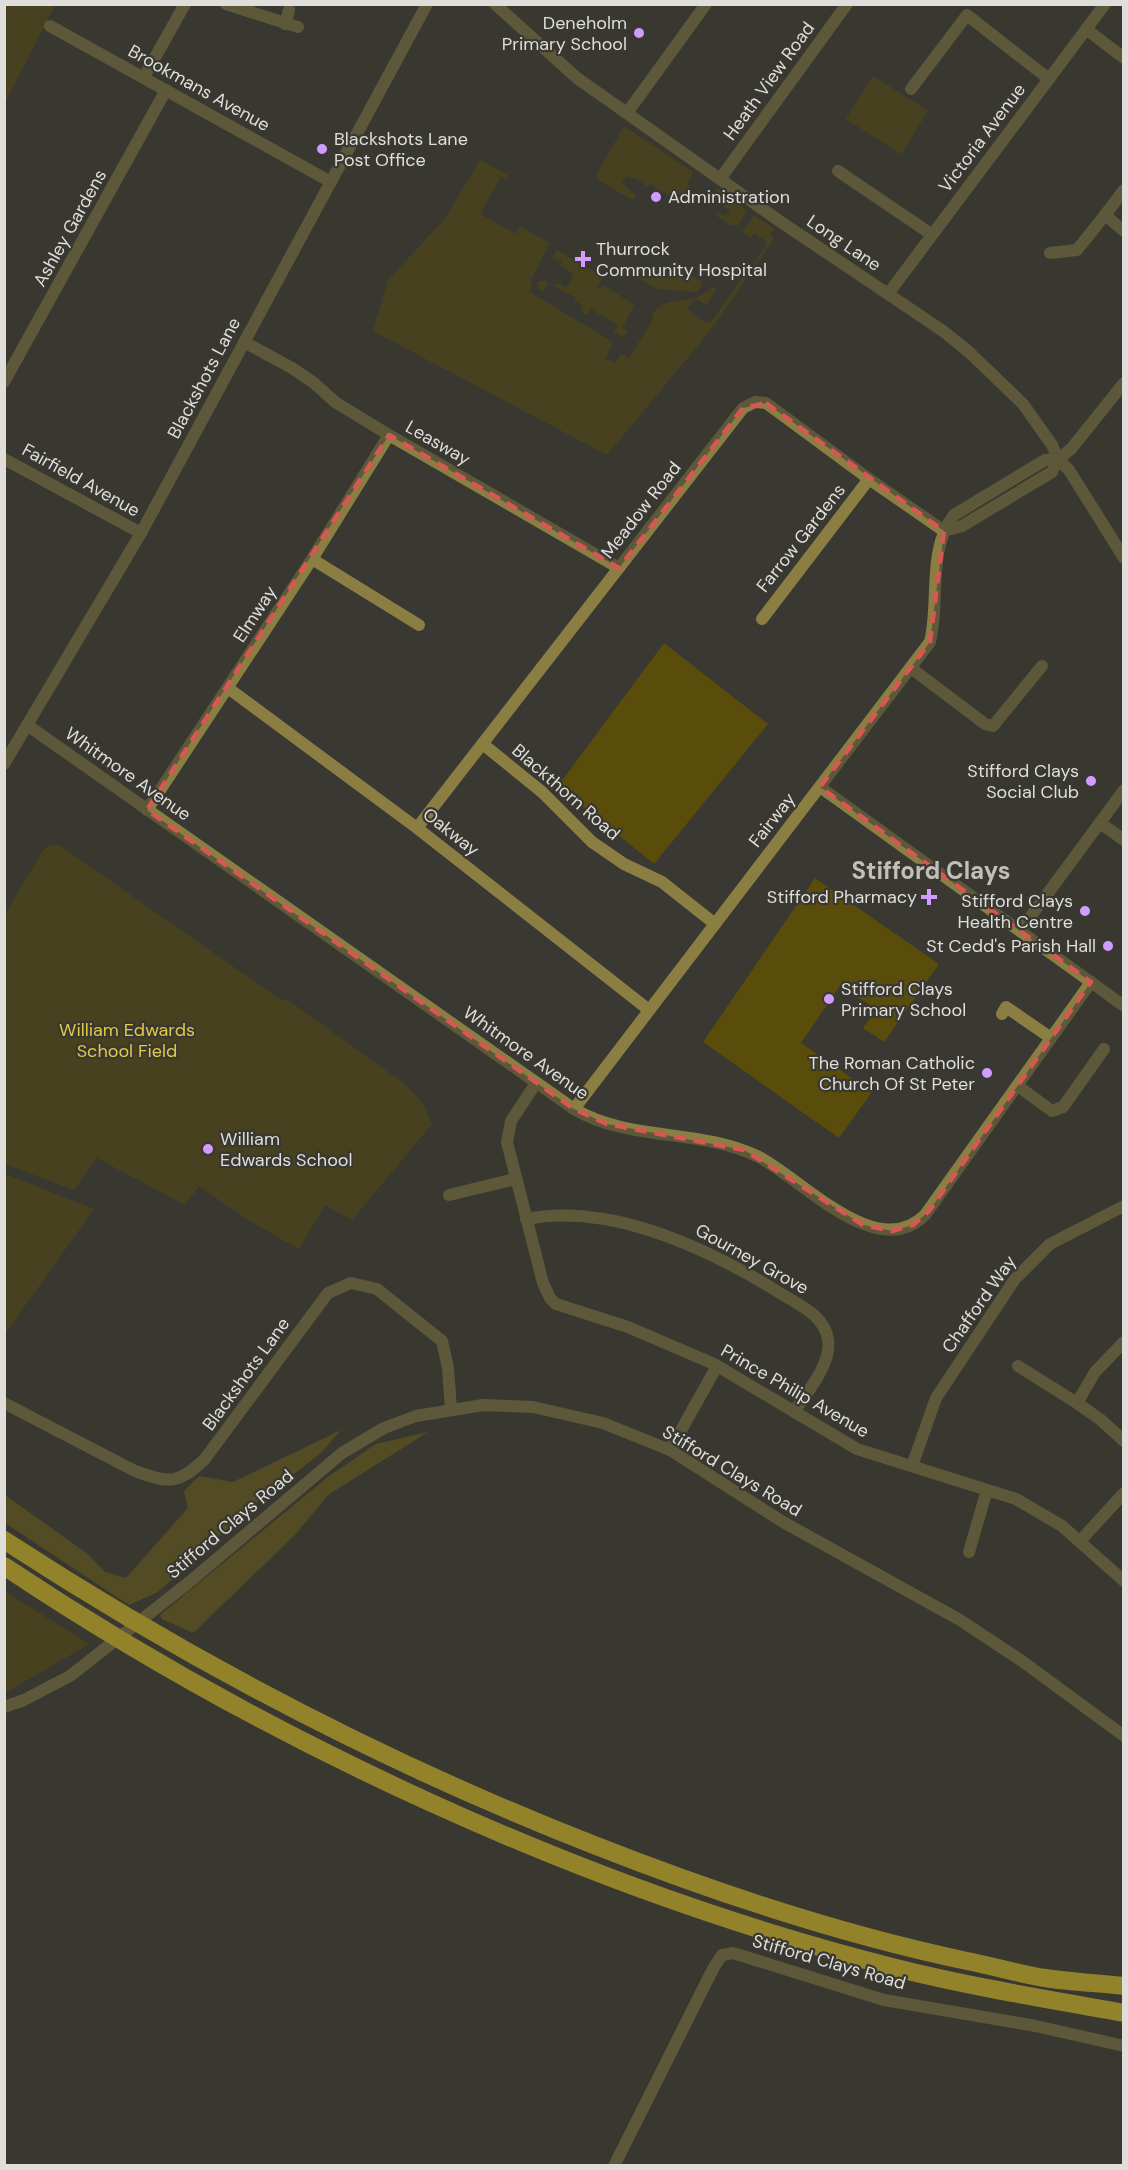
<svg xmlns="http://www.w3.org/2000/svg" width="1128" height="2170" viewBox="0 0 1128 2170" font-family="'DM Sans',sans-serif">
	<style>
		.green { fill: #5a4d0b }
		.forest { fill: #716212 }
		.lines { fill: none; stroke-linecap: round; stroke-linejoin: round }
		.minor { stroke: #8b7e43; stroke-width: 12 }
		.highway { stroke: #ffdd24; stroke-width: 18 }
		.marked { fill: none; stroke: #d85654; stroke-width: 4.5; stroke-dasharray: 12 8; stroke-linejoin: round }
		.poi-dot { fill: #d09dff; stroke: #393832; stroke-width: 2 }
		.labels { text-anchor: middle; dominant-baseline: central; stroke-width: 4.5; stroke-linejoin: round; paint-order: stroke }
		.poi-label { font-size: 18px; fill: #dfdeda; stroke: #393832; text-anchor: end }
		.street-label { font-size: 18px; fill: #dfdeda; stroke: #393832 }
		.park-label { font-size: 18px; fill: #e4c944; stroke: #393832 }
		.district-label { font-size: 24px; font-weight: bold; fill: #c1bfb8; stroke: #393832 }
	</style>
	<rect width="100%" height="100%" fill="#393832"/>
	<!-- green -->
	<g class="green">
		<polygon points="5,5 55,5 5,103"/>
		<polygon points="873,76 928,111 901,154 846,119"/>
		<polygon points="624,126 693,172 687,184 690,187 679,202 650,184 648,187 634,177 632,179 626,176 622,183 636,195 633,200 598,180 596,176"/>
		<path d="M480 160 508 175 506 179 501 177 480 214 516 234 520 226 549 243 531 280V293L613 342 605 360 608 362 610 360 616 363 621 354 629 358 654 318 651 316C663 296 682 304 700 296 704 294 709 290 712 287L717 289 706 305 696 298 687 309 705 323 712 321 742 278 731 269 736 264 744 269 748 263 753 266 767 242 754 233 751 237 742 233 754 215 775 229 770 235 774 239 709 332 607 455 373 331 388 280 444 220Z"/>
		<polygon points="717,188 747,211 738,225 732,226 718,217 717,212 726,217 730,210 711,199"/>
		<polygon points="557,250 603,277 595,290 605,286 634,305 622,328 629,332 622,337 614,332 618,325 591,309 587,315 581,312 584,306 575,301 576,298 548,283 542,291 538,288 538,281 545,281 556,286 558,283 566,288 574,274 560,265 562,261 552,258"/>
		<polygon points="675,266 703,282 697,292 657,289 636,276 641,268 665,278"/>
		<polygon points="664,643 768,724 654,864 558,786"/>
		<polygon points="51,844 59,845 281,1000 288,1000 405,1084 422,1102 432,1124 352,1220 325,1205 299,1249 248,1220 199,1186 185,1205 97,1158 74,1190 5,1164 5,914 42,852"/>
		<polygon points="815,878 939,964 884,1042 863,1028 876,1009 840,986 801,1043 872,1092 839,1138 703,1042"/>
		<polygon points="5,1174 94,1209 5,1334"/>
		<polygon points="4,1591 89,1644 5,1693 4,1693"/>
	</g>
	<!-- forest -->
	<g class="forest">
		<polygon points="341,1430 321,1453 255,1504 158,1592 129,1605 5,1523 5,1495 88,1554 105,1572 126,1578 188,1508 184,1491 199,1476 233,1482"/>
		<polygon points="428,1432 328,1495 295,1535 193,1633 162,1619 160,1615 171,1606 329,1476 376,1444"/>
	</g>
	<g class="lines">
		<!-- minor -->
		<g class="minor">
			<polyline points="226,4 298,27"/>
			<polyline points="495,4 577,78 778,220 943,331 969,352 1023,404 1052,445 1058,459 1069,470 1124,558"/>
			<polyline points="285,24 289,10"/>
			<polyline points="50,26 331,182"/>
			<polyline points="1086,29 1124,58"/>
			<polyline points="144,77 185,4"/>
			<polyline points="911,89 967,15 1049,79"/>
			<polyline points="627,113 706,4"/>
			<polyline points="838,171 931,234"/>
			<polyline points="720,179 847,4"/>
			<polyline points="1105,215 1124,190"/>
			<polyline points="1050,253 1077,250 1105,215 1124,231"/>
			<polyline points="888,294 1105,4"/>
			<polyline points="244,342 292,368 314,383 335,402 389,435 619,568"/>
			<polyline points="4,382 166,90"/>
			<polyline points="4,459 141,533"/>
			<polyline points="944,531 962,526 1052,472 1058,459 1071,449 1124,383"/>
			<polyline points="312,559 419,625"/>
			<polyline points="762,619 869,479"/>
			<polyline points="911,668 985,724 993,726 1042,666"/>
			<polyline points="228,688 417,828 649,1010"/>
			<path d="M27 725 574 1109C630 1142 700 1128 759 1157 803 1180 877 1263 925 1215L1091 982"/>
			<polyline points="484,745 542,792 592,842 624,864 662,882 715,924"/>
			<polyline points="4,764 141,533 427,4"/>
			<polyline points="820,787 1124,1006"/>
			<polyline points="147,810 312,559 389,435"/>
			<polyline points="1100,823 1124,840"/>
			<polyline points="417,828 743,408 755,402 766,403 869,479 944,531"/>
			<polyline points="1020,931 1124,790"/>
			<polyline points="1002,1014 1006,1007 1051,1038"/>
			<polyline points="536,1083 511,1121 507,1142 543,1283 550,1298 556,1304 628,1327 714,1364 857,1449 1016,1499 1062,1526 1124,1581"/>
			<polyline points="1018,1086 1052,1111 1063,1107 1104,1049"/>
			<path d="M574 1109 930 642C940 602 927 549 954 515L1045 460 1058 459"/>
			<polyline points="449,1195 515,1179"/>
			<path d="M526 1219C612 1202 709 1249 780 1293 799 1305 824 1315 828 1339 832 1364 807 1392 794 1412"/>
			<polyline points="1124,1342 1095,1372 1077,1403 1101,1420 1124,1441"/>
			<polyline points="1018,1366 1077,1403"/>
			<path d="M4 1403 135 1471C169 1483 177 1485 204 1460L328 1293 351 1283 377 1289 442 1341 448 1368 451 1409"/>
			<polyline points="670,1450 717,1366"/>
			<polyline points="912,1466 936,1398 1015,1279 1050,1244 1124,1206"/>
			<polyline points="1080,1541 1124,1493"/>
			<polyline points="969,1552 987,1490"/>
			<polyline points="4,1707 24,1700 70,1676 187,1584 342,1453 384,1428 416,1416 483,1405 533,1407 603,1423 670,1450 783,1522 960,1620 1022,1661 1124,1736"/>
			<polyline points="614,2166 714,1967 722,1955 733,1953 884,2000 1036,2026 1124,2046"/>
		</g>
		<!-- highway -->
		<g class="highway">
			<path d="M4 1540C191 1662 387 1764 594 1845 716 1893 839 1934 967 1961 993 1966 1019 1974 1045 1978 1071 1982 1097 1983 1124 1986"/>
			<path d="M4 1566C267 1742 590 1891 896 1968 971 1987 1048 1999 1124 2013"/>
		</g>
	</g>
	<!-- marked area -->
	<path d="M0 0H1128V2170H0ZM766 403 944 531 930 642 820 787 1091 982 929 1211 913 1225 892 1231 863 1225 744 1150 607 1124 574 1109 147 810 389 435 619 568 743 408Z" fill="#393832" fill-opacity=".55" fill-rule="evenodd"/>
	<path class="marked" d="M766 403 944 531 930 642 820 787 1091 982 929 1211 913 1225 892 1231 863 1225 744 1150 607 1124 574 1109 147 810 389 435 619 568 743 408Z"/>
	<!-- markers -->
	<g class="poi-dot">
		<circle cx="639" cy="33" r="6"/>
		<circle cx="322" cy="149" r="6"/>
		<circle cx="656" cy="197" r="6"/>
		<path d="M580 250h6v6h6v6h-6v6h-6v-6h-6v-6h6z"/>
		<circle cx="1091" cy="781" r="6"/>
		<path d="M926 888h6v6h6v6h-6v6h-6v-6h-6v-6h6z"/>
		<circle cx="1085" cy="911" r="6"/>
		<circle cx="1108" cy="946" r="6"/>
		<circle cx="829" cy="999" r="6"/>
		<circle cx="987" cy="1073" r="6"/>
		<circle cx="208" cy="1149" r="6"/>
	</g>
	<g class="labels">
		<!-- poi labels -->
		<g class="poi-label">
			<text x="627" y="23">Deneholm<tspan x="627" dy="21">Primary School</tspan></text>
			<text x="334" y="139" text-anchor="start">Blackshots Lane<tspan x="334" dy="21">Post Office</tspan></text>
			<text x="668" y="197" text-anchor="start">Administration</text>
			<text x="596" y="249" text-anchor="start">Thurrock<tspan x="596" dy="21">Community Hospital</tspan></text>
			<text x="1079" y="771">Stifford Clays<tspan x="1079" dy="21">Social Club</tspan></text>
			<text x="917" y="897">Stifford Pharmacy</text>
			<text x="1073" y="901">Stifford Clays<tspan x="1073" dy="21">Health Centre</tspan></text>
			<text x="1096" y="946">St Cedd's Parish Hall</text>
			<text x="841" y="989" text-anchor="start">Stifford Clays<tspan x="841" dy="21">Primary School</tspan></text>
			<text x="975" y="1063">The Roman Catholic<tspan x="975" dy="21">Church Of St Peter</tspan></text>
			<text x="220" y="1139" text-anchor="start">William<tspan x="220" dy="21">Edwards School</tspan></text>
		</g>
		<!-- street labels -->
		<g class="street-label">
			<text transform="translate(769 81) rotate(-54)">Heath View Road</text>
			<text transform="translate(199 88) rotate(29)">Brookmans Avenue</text>
			<text transform="translate(982 138) rotate(-53)">Victoria Avenue</text>
			<text transform="translate(70 228) rotate(-61)">Ashley Gardens</text>
			<text transform="translate(844 243) rotate(34)">Long Lane</text>
			<text transform="translate(204 378) rotate(-62)">Blackshots Lane</text>
			<text transform="translate(438 443) rotate(30)">Leasway</text>
			<text transform="translate(81 480) rotate(29)">Fairfield Avenue</text>
			<text transform="translate(641 510) rotate(-52)">Meadow Road</text>
			<text transform="translate(801 538) rotate(-52)">Farrow Gardens</text>
			<text transform="translate(255 614) rotate(-57)">Elmway</text>
			<text transform="translate(128 774) rotate(35)">Whitmore Avenue</text>
			<text transform="translate(566 792) rotate(41)">Blackthorn Road</text>
			<text transform="translate(772 820) rotate(-52)">Fairway</text>
			<text transform="translate(451 832) rotate(38)">Oakway</text>
			<text transform="translate(526 1053) rotate(35)">Whitmore Avenue</text>
			<text transform="translate(752 1259) rotate(29)">Gourney Grove</text>
			<text transform="translate(979 1304) rotate(-55)">Chafford Way</text>
			<text transform="translate(246 1374) rotate(-54)">Blackshots Lane</text>
			<text transform="translate(795 1391) rotate(30)">Prince Philip Avenue</text>
			<text transform="translate(732 1471) rotate(31)">Stifford Clays Road</text>
			<text transform="translate(230 1524) rotate(-40)">Stifford Clays Road</text>
			<text transform="translate(829 1962) rotate(16)">Stifford Clays Road</text>
		</g>
		<!-- park labels -->
		<g class="park-label">
			<text x="127" y="1030">William Edwards<tspan x="127" dy="21">School Field</tspan></text>
		</g>
		<!-- district labels -->
		<g class="district-label">
			<text x="931" y="870">Stifford Clays</text>
		</g>
	</g>
	<!-- border -->
	<rect width="1128" height="2170" fill="none" stroke="#dfdeda" stroke-width="12"/>
</svg>
